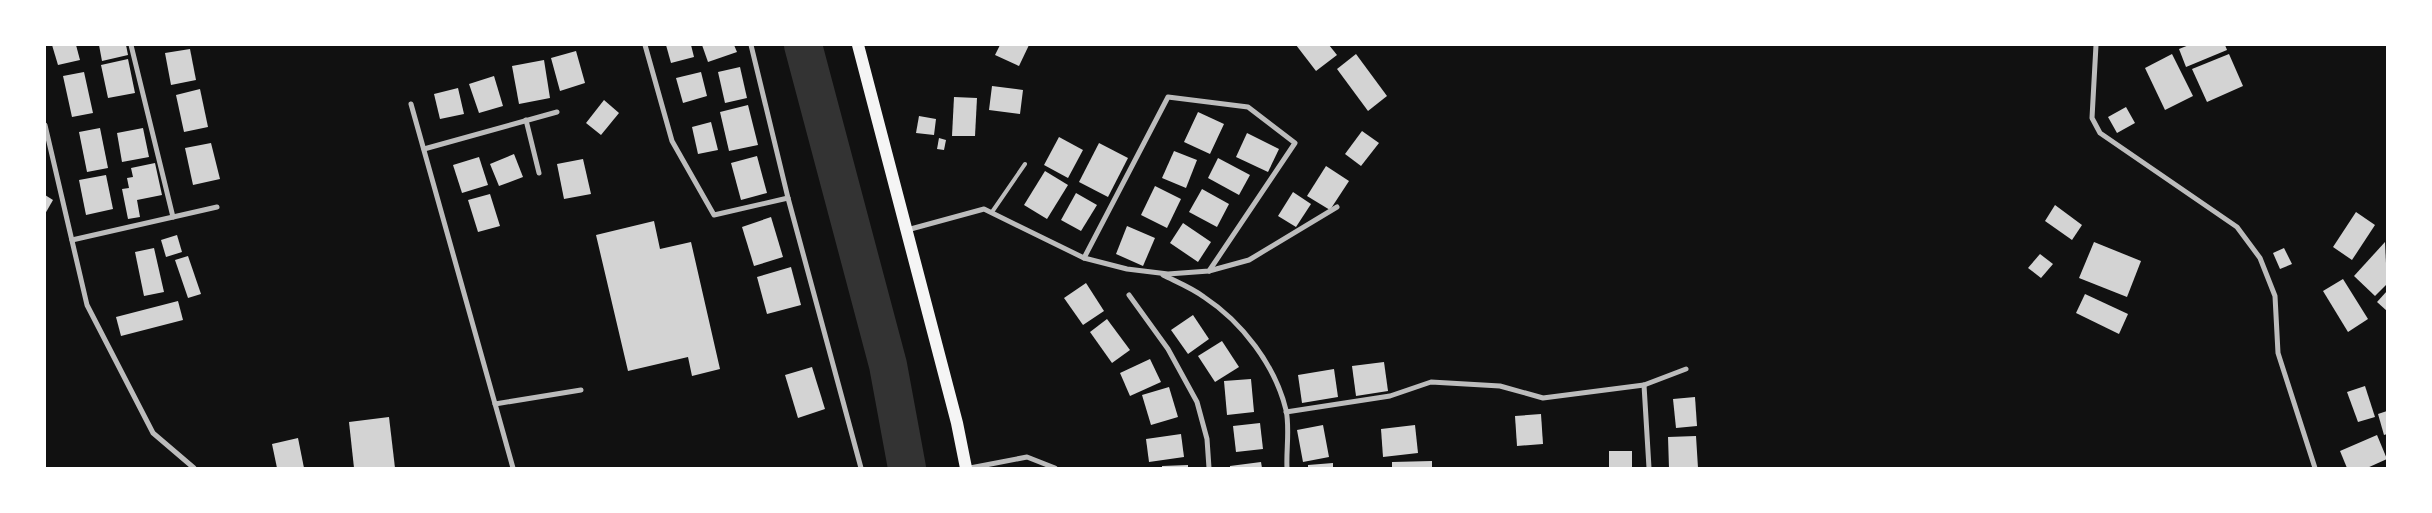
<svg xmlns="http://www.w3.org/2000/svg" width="2432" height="513" viewBox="0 0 2432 513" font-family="'Roboto Serif',serif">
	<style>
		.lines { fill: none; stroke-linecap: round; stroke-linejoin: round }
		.river { stroke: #333; stroke-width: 38 }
		.building { fill: #d3d3d3 }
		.service { stroke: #bcbcbc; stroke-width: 4 }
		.minor { stroke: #bcbcbc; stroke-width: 5 }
		.primary { stroke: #f5f5f5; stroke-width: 12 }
	</style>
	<rect width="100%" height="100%" fill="#111"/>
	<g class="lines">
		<!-- river -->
		<polyline class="river" points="803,45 888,365 907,468"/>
	</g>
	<!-- building -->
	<g class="building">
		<polygon points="52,45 76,45 80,60 58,65"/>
		<polygon points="99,45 126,45 128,55 102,61"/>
		<polygon points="666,45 691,45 694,57 671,63"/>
		<polygon points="702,45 734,45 737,52 708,62"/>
		<polygon points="1000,45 1029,45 1019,66 995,55"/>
		<polygon points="1296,45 1329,45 1337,55 1316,71"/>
		<polygon points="2189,45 2225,45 2227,50 2186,67 2179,49"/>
		<polygon points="190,49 196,80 171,85 165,53"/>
		<polygon points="576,51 585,83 560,91 551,58"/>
		<polygon points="1356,54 1387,96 1368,111 1337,69"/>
		<polygon points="2172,54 2193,96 2165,110 2145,68"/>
		<polygon points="2229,54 2243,86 2207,102 2192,69"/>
		<polygon points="128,59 135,93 108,98 101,65"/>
		<polygon points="544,60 550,98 519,104 512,66"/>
		<polygon points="740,67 747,98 725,103 718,72"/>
		<polygon points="84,72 93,113 72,117 63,76"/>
		<polygon points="701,72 707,96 683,103 676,78"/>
		<polygon points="494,76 503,106 479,113 469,84"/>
		<polygon points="992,86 1023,90 1020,114 989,110"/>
		<polygon points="458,88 464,114 440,119 434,94"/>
		<polygon points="200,89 208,127 184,132 176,95"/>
		<polygon points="954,97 977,98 975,136 952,136"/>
		<polygon points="604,100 619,113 601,135 586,123"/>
		<polygon points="748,105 758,145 729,151 720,112"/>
		<polygon points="2126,107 2135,123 2117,133 2108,117"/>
		<polygon points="1198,112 1224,124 1210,154 1184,142"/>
		<polygon points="919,116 936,119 934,135 916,133"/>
		<polygon points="711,122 718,150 698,154 692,127"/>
		<polygon points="100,128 108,168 87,172 79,132"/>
		<polygon points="143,128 149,157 122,162 117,133"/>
		<polygon points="1362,131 1379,143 1361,166 1345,154"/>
		<polygon points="1247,133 1279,149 1268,172 1236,157"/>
		<polygon points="1059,137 1083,150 1068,178 1044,165"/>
		<polygon points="939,138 946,140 944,150 937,149"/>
		<polygon points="211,143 220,179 193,185 185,148"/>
		<polygon points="1099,143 1128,158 1108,197 1079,182"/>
		<polygon points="1174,151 1197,160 1186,188 1162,178"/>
		<polygon points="514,154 523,177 499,186 490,164"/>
		<polygon points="757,156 767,193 741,200 731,163"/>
		<polygon points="479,157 488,185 462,193 453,165"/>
		<polygon points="1218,158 1250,175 1239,195 1208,178"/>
		<polygon points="583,159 591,194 564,199 557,164"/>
		<polygon points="155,163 162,195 137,200 140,217 128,219 122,189 129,188 127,178 133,177 131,168"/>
		<polygon points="1326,166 1349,181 1330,210 1307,196"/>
		<polygon points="1045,171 1068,185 1047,219 1024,205"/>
		<polygon points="106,175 113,209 86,215 79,180"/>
		<polygon points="1155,186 1181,199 1167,228 1141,215"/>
		<polygon points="1202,189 1229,204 1217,227 1189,212"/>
		<polygon points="1293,192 1311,204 1296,227 1278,216"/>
		<polygon points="1076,193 1097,205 1081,231 1061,220"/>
		<polygon points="490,194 500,226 478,232 468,200"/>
		<polygon points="45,195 53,200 45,214"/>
		<polygon points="2055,205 2082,225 2072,240 2045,221"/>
		<polygon points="2356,212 2375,225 2352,260 2333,247"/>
		<polygon points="771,217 783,257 754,266 742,227"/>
		<polygon points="654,221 660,249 691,242 720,369 692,376 688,357 628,371 596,235"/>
		<polygon points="1183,223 1211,242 1198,262 1170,243"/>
		<polygon points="1127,226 1155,238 1143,266 1116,254"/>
		<polygon points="177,235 182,252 166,257 161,240"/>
		<polygon points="2094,242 2141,261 2127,297 2079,278"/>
		<polygon points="2385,242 2387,284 2375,296 2354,276"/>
		<polygon points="154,248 164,292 144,296 135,252"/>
		<polygon points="2284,248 2292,264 2280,269 2273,253"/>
		<polygon points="2040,254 2053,264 2041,278 2028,268"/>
		<polygon points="188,256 201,294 188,298 175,260"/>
		<polygon points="791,267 801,305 767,314 757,277"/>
		<polygon points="2343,279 2368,319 2348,332 2323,291"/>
		<polygon points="1086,283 1104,311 1083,325 1064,298"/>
		<polygon points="2387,291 2387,311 2377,302"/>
		<polygon points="2085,294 2128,314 2119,334 2076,313"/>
		<polygon points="178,301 183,320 121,336 116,317"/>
		<polygon points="1193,315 1209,339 1188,354 1171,330"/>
		<polygon points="1107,319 1130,350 1112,363 1090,332"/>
		<polygon points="1222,341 1239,367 1215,382 1198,356"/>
		<polygon points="1150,359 1161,382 1130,396 1120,373"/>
		<polygon points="1384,362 1388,391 1356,396 1352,366"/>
		<polygon points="812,367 825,409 798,418 785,375"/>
		<polygon points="1334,369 1338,397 1302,403 1298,375"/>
		<polygon points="1251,379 1254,412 1227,415 1224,381"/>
		<polygon points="2365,386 2375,417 2358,422 2347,392"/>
		<polygon points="1169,387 1178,417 1151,425 1142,395"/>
		<polygon points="1695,397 1697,426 1676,428 1673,399"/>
		<polygon points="2387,411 2387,434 2384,435 2378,414"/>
		<polygon points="1541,414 1543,444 1517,446 1515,416"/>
		<polygon points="389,417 395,468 354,468 349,422"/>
		<polygon points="1260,423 1263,449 1236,452 1233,426"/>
		<polygon points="1323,425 1329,457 1303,462 1297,430"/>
		<polygon points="1415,425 1418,453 1383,457 1381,429"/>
		<polygon points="1181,434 1184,457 1149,462 1146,439"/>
		<polygon points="2377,435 2387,459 2367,468 2347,468 2340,451"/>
		<polygon points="1696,436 1698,468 1669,468 1668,437"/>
		<polygon points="298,438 304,468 277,468 272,444"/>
		<rect x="1609" y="451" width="23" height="17"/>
		<polygon points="1432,461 1432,468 1392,468 1392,462"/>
		<polygon points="1261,462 1262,468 1230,468 1230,466"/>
		<polygon points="1333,463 1333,468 1308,468 1308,465"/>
		<polygon points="1188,465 1188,468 1162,468 1162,466"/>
	</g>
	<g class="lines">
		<!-- service -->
		<polyline class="service" points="992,212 1025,164"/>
		<!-- minor -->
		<g class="minor">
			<polyline points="131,45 173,217"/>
			<polyline points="645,45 672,141 714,215 788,198"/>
			<polyline points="751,45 788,198 861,468"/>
			<polyline points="2096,45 2092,118 2100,133 2237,227 2260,258 2275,296 2278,353 2315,468"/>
			<polyline points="411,104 513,468"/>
			<polyline points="526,120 539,173"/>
			<polyline points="45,125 87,305 153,433 194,468"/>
			<polyline points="424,149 557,112"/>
			<polyline points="907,230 984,209 1084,258 1127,269 1168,274 1209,271 1249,260 1337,207"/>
			<polyline points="72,240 217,207"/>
			<polyline points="1084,258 1168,97 1248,107 1295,143 1209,271"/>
			<path d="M1163 275C1177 282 1192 288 1204 297 1242 322 1275 365 1286 410 1290 428 1286 450 1287 468"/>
			<polyline points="1129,295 1168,349 1197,402 1207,439 1209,468"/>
			<polyline points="1644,385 1649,468"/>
			<polyline points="495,404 581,390"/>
			<polyline points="1286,412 1390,396 1431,382 1500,386 1543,398 1644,385 1686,369"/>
			<polyline points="970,468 1027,457 1055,468"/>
		</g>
		<!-- primary -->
		<polyline class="primary" points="858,45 957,423 966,468"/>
	</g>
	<!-- border -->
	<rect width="2432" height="513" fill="none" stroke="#ffffff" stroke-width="92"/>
</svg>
